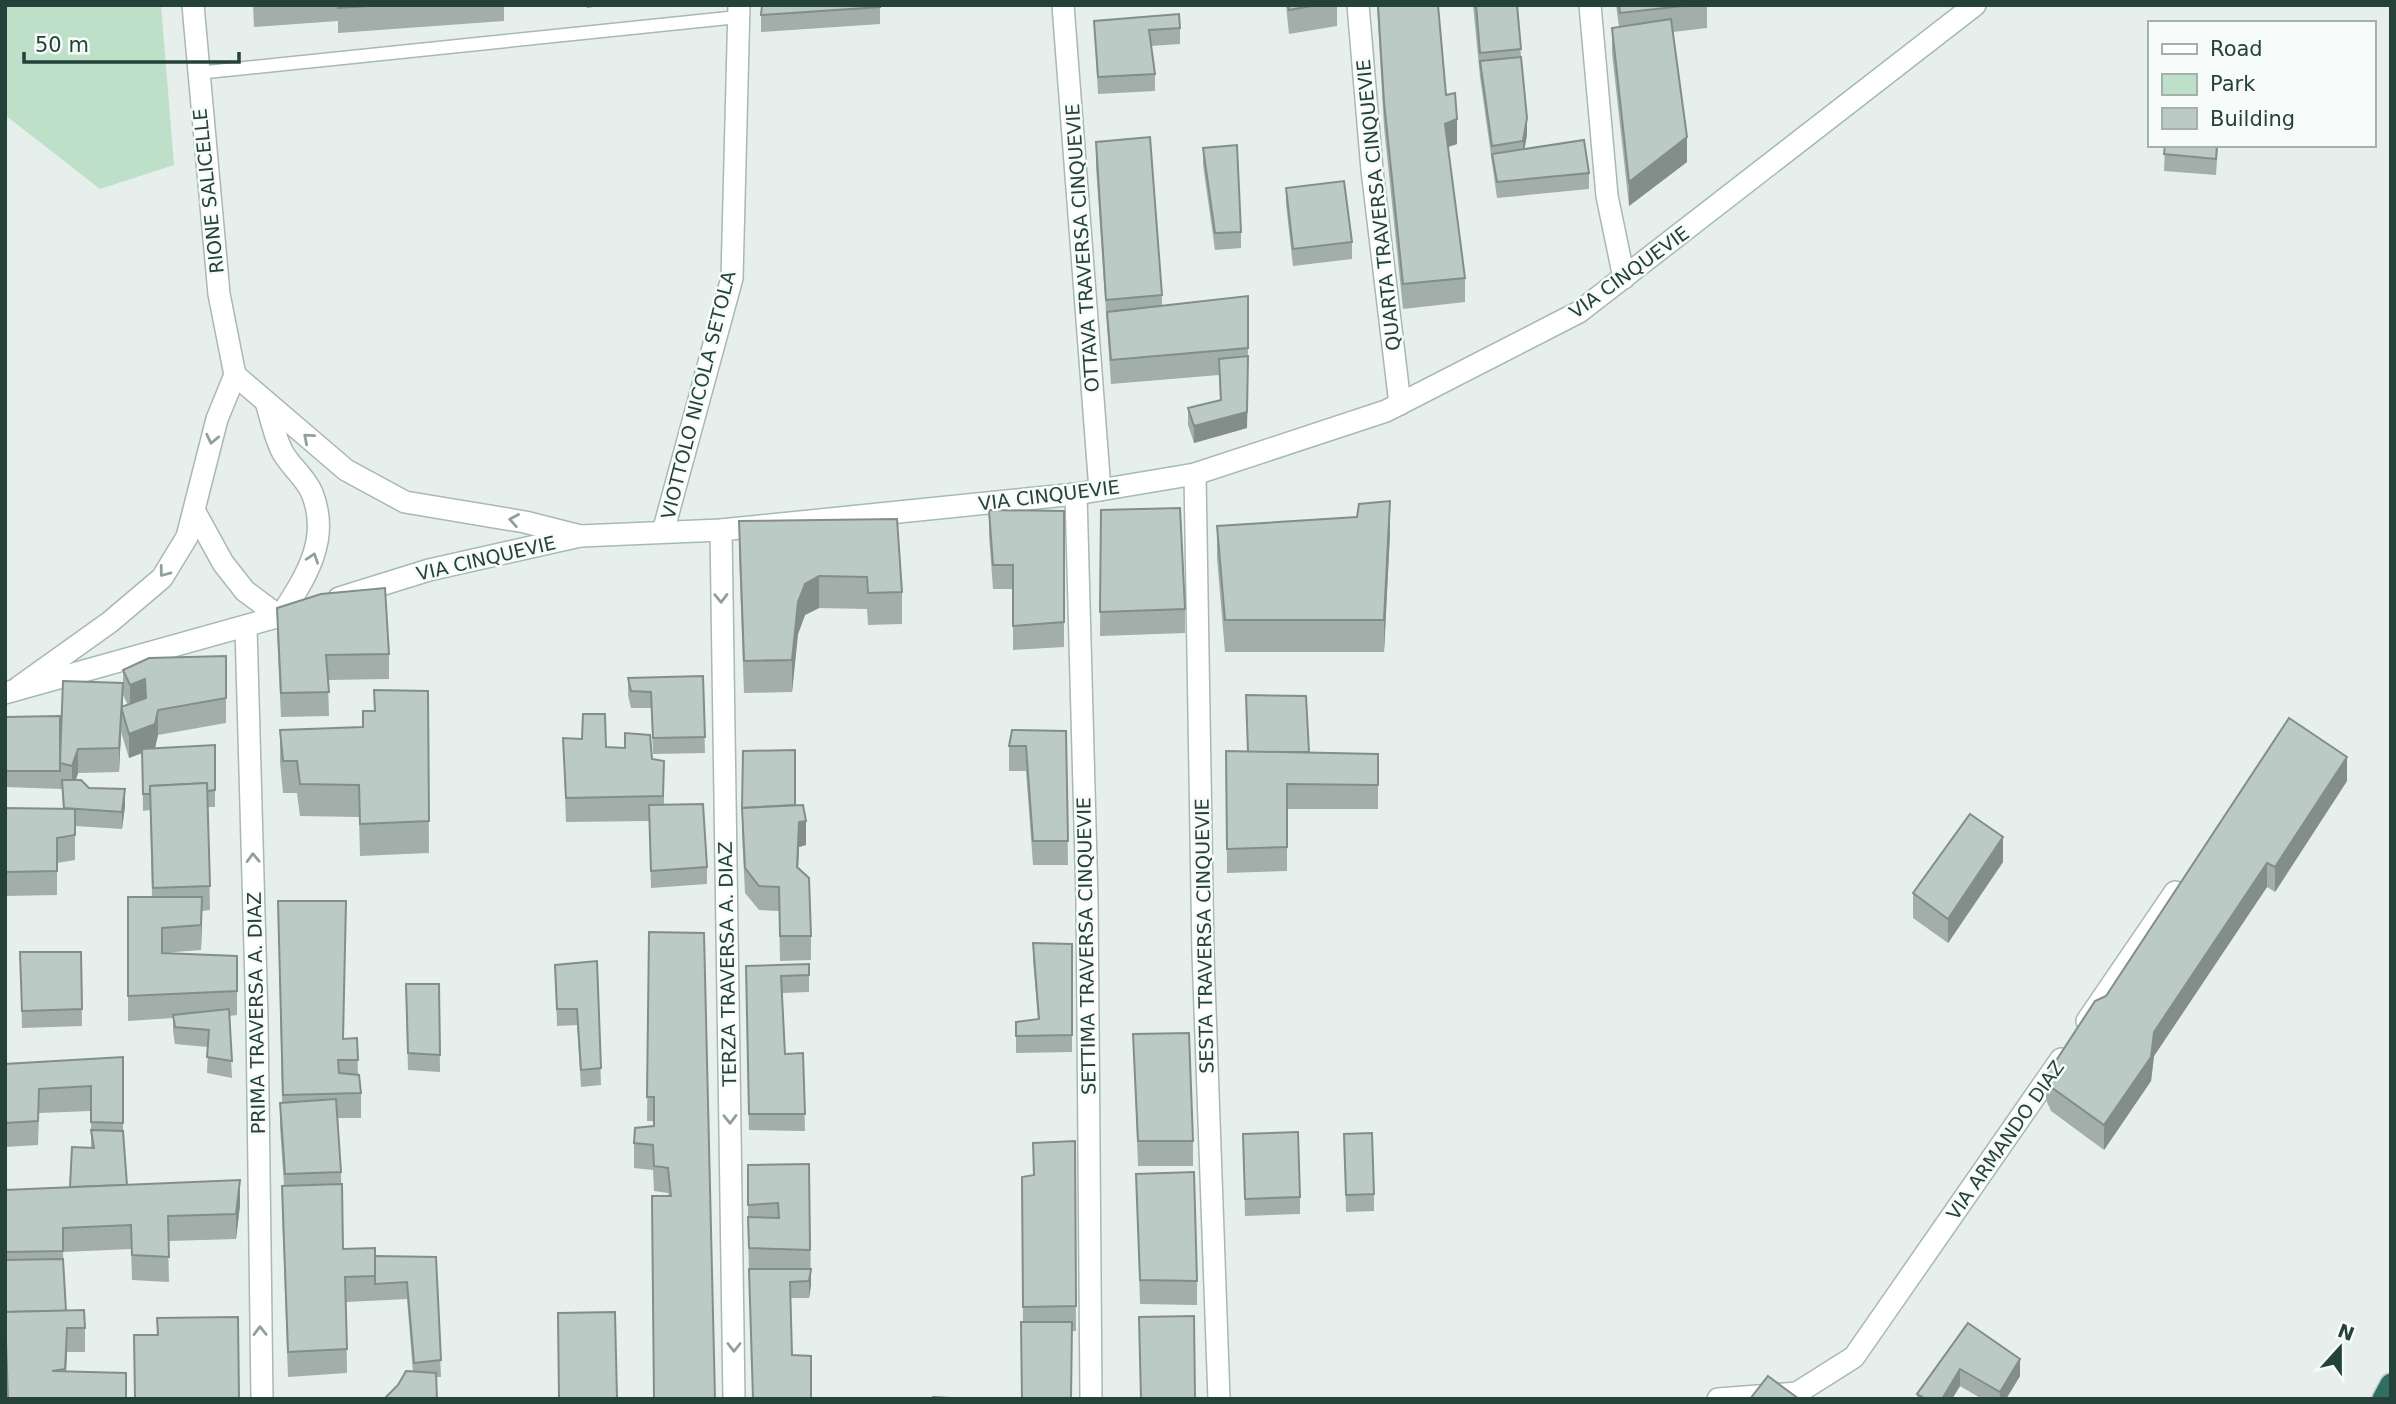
<svg xmlns="http://www.w3.org/2000/svg" width="2396" height="1404" viewBox="0 0 2396 1404" font-family="'DejaVu Sans',sans-serif">
	<style>
		.green { fill: #bfe0c8 }
		.lines { fill: none; stroke-linecap: round; stroke-linejoin: round }
		.lane-casing { stroke: #a8b8b2; stroke-width: 15 }
		.street-casing { stroke: #a8b8b2; stroke-width: 24 }
		.secondary-casing { stroke: #a4bbb3; stroke-width: 24 }
		.highway-casing { stroke: #c2cac8; stroke-width: 24 }
		.lane { stroke: #fff; stroke-width: 12 }
		.street { stroke: #fff; stroke-width: 21 }
		.secondary { stroke: #fff; stroke-width: 21 }
		.highway { stroke: #2f6f62; stroke-width: 21 }
		.wall { fill: #a1aea9; fill-rule: evenodd }
		.shaded-wall { fill: #838d89 }
		.building { fill: #bbcac4; stroke: #838d89; stroke-width: 2 }
		.oneway { stroke: #92a09c }
		.labels { text-anchor: middle; dominant-baseline: central; stroke-width: 5; stroke-linejoin: round; paint-order: stroke }
		.street-label { font-size: 19px; fill: #24423a; stroke: #f7fbf9 }
	</style>
	<rect width="100%" height="100%" fill="#e6efeb"/>
	<!-- green -->
	<polygon class="green" points="5,5 161,5 174,165 100,189 5,115"/>
	<g class="lines">
		<!-- lane casing -->
		<g class="lane-casing">
			<polyline id="lane" points="197,73 738,17"/>
		</g>
		<!-- street casing -->
		<g class="street-casing">
			<g id="street">
				<polyline points="1063,5 1100,490"/>
				<polyline points="1358,5 1372,170 1400,404"/>
				<polyline points="1590,5 1607,196 1624,278"/>
				<polyline points="235,375 346,470 405,502 525,522 580,536"/>
				<polyline points="1195,474 1203,953 1219,1399"/>
				<polyline points="1076,494 1087,898 1091,1399"/>
				<path d="M195 512 223 563 245 591 280 617C305 578 331 540 312 493 305 476 288 465 281 449 274 434 271 418 266 402"/>
				<polyline points="721,530 734,1399"/>
				<polyline points="663,532 732,278 739,5"/>
				<polyline points="246,628 257,1020 262,1399"/>
				<polyline points="19,687 110,622 162,578 187,537 217,419 235,375 219,294 193,5"/>
				<polyline points="2087,1021 2175,892"/>
				<polyline points="1718,1399 1797,1393 1854,1357 2061,1059"/>
			</g>
		</g>
		<!-- secondary casing -->
		<g class="secondary-casing">
			<g id="secondary">
				<polyline points="339,598 429,570 580,536 721,530 1076,494 1195,474 1386,411 1579,312 1975,5"/>
				<polyline points="5,693 302,610"/>
			</g>
		</g>
		<!-- highway casing -->
		<g class="highway-casing">
			<polyline id="highway" points="2383,1399 2391,1384"/>
		</g>
		<!-- lane -->
		<use href="#lane" class="lane"/>
		<!-- street -->
		<use href="#street" class="street"/>
		<!-- secondary -->
		<use href="#secondary" class="secondary"/>
		<!-- highway -->
		<use href="#highway" class="highway"/>
	</g>
	<!-- wall -->
	<g class="wall">
		<polygon points="253,5 504,5 504,21 338,33 338,21 254,27"/>
		<polygon points="587,5 608,5 587,8"/>
		<polygon points="880,5 880,24 761,32 761,15"/>
		<polygon points="1286,5 1337,5 1337,26 1289,34"/>
		<polygon points="1377,5 1438,5 1446,95 1457,144 1448,147 1465,278 1465,302 1403,309 1384,127"/>
		<polygon points="1473,5 1517,5 1527,135 1524,149 1589,173 1589,189 1497,198 1480,77"/>
		<polygon points="1616,5 1707,5 1707,28 1673,32 1687,162 1629,206 1612,53 1612,28 1619,27"/>
		<polygon points="1094,21 1180,28 1180,44 1151,46 1155,74 1155,91 1098,94"/>
		<polygon points="1096,142 1162,295 1162,306 1248,348 1247,428 1194,443 1188,425 1188,408 1220,400 1219,375 1111,384 1096,167"/>
		<polygon points="2165,145 2218,145 2216,175 2164,171"/>
		<polygon points="1203,148 1241,232 1241,248 1215,250 1203,165"/>
		<polygon points="1286,188 1352,242 1352,259 1293,266 1286,204"/>
		<polygon points="989,510 1064,511 1064,647 1013,650 1013,589 993,589 989,535"/>
		<polygon points="1101,510 1185,609 1185,633 1100,636"/>
		<polygon points="739,521 902,592 902,624 868,625 867,609 819,608 805,615 798,634 792,692 744,693 739,553"/>
		<polygon points="1217,526 1390,533 1384,652 1225,652 1217,558"/>
		<polygon points="277,608 389,654 389,679 328,680 329,716 281,717 277,633"/>
		<path d="M226 656V723L158 735 155 748 215 745V807H208L210 910 202 911 201 950 162 953 237 956V1015L229 1016 232 1078 207 1073 208 1047 175 1044 173 1031V1018L128 1021V897H152L150 810 143 811 142 753 129 758 121 732 119 772 78 773 76 780 89 788 125 806 122 829 75 826V860L57 863V895L5 896V808L63 809 62 789 5 787V717L60 757 123 683V670ZM123 695 128 705 123 707Z"/>
		<polygon points="703,676 705,753 653,754 651,708 631,708 628,695 628,678"/>
		<polygon points="374,690 428,691 429,853 360,856 359,817 300,816 297,793 283,793 280,762 280,730 363,727 374,711"/>
		<polygon points="1066,731 1068,865 1033,865 1026,771 1009,771 1009,746"/>
		<polygon points="563,738 582,739 606,747 652,759 664,761 664,804 707,867 707,884 651,888 649,821 566,822"/>
		<polygon points="1226,751 1378,754 1378,809 1287,809 1287,871 1227,873"/>
		<polygon points="2347,781 2275,892 2267,887 2154,1056 2151,1081 2104,1150 2051,1111 2046,1100 2046,1076 2106,996"/>
		<polygon points="795,805 806,845 799,847 798,868 811,936 811,960 780,961 779,911 759,910 745,893 742,832 742,808"/>
		<polygon points="2003,862 1948,943 1913,918 1913,893"/>
		<polygon points="278,901 343,1039 357,1038 358,1075 361,1093 361,1118 338,1118 341,1172 343,1249 375,1256 436,1257 441,1377 436,1377 413,1372 407,1299 346,1302 347,1373 288,1377 282,1210 282,1186 284,1186 280,1127 280,1103 282,1102"/>
		<polygon points="649,932 715,1399 668,1193 654,1191 653,1170 634,1168 634,1143 654,1126 654,1121 647,1121"/>
		<polygon points="1033,943 1072,944 1072,1052 1016,1053 1016,1022 1038,1019 1033,959"/>
		<polygon points="20,952 81,952 82,1026 22,1028"/>
		<polygon points="597,961 601,1085 581,1087 577,1025 557,1026 555,965"/>
		<polygon points="809,964 809,992 782,993 785,1054 803,1053 805,1131 749,1130 746,966"/>
		<polygon points="406,984 439,984 440,1072 408,1070"/>
		<polygon points="1133,1034 1193,1141 1193,1166 1138,1166"/>
		<polygon points="123,1057 123,1132 127,1185 240,1205 236,1239 168,1241 169,1282 132,1280 131,1249 63,1252 66,1311 85,1328 85,1352 67,1352 66,1371 126,1399 7,1399 5,1333 5,1190 70,1187 91,1148 91,1111 39,1113 38,1145 5,1147 5,1064"/>
		<polygon points="1243,1134 1300,1197 1300,1214 1245,1216"/>
		<polygon points="1344,1134 1374,1194 1374,1211 1346,1212"/>
		<polygon points="1075,1141 1076,1331 1072,1331 1023,1322 1022,1177 1033,1176 1033,1143"/>
		<polygon points="809,1164 811,1285 809,1298 790,1298 792,1355 811,1399 749,1273 748,1229 748,1165"/>
		<polygon points="1136,1174 1197,1281 1197,1305 1140,1304"/>
		<polygon points="1968,1323 2020,1376 2006,1399 1982,1399 1960,1386 1952,1399 1917,1399 1917,1394"/>
	</g>
	<!-- shaded-wall -->
	<g class="shaded-wall">
		<polygon points="1527,118 1527,135 1523,158 1523,141"/>
		<polygon points="1457,119 1457,144 1445,148 1445,124"/>
		<polygon points="1687,137 1687,162 1629,206 1629,182"/>
		<polygon points="1248,373 1247,428 1194,443 1194,426"/>
		<polygon points="1390,501 1390,533 1384,652 1384,620"/>
		<polygon points="819,576 819,608 805,615 798,634 792,692 792,660 798,602 805,584"/>
		<polygon points="145,679 145,703 130,709 130,685"/>
		<polygon points="121,708 121,732 119,772 119,748"/>
		<polygon points="158,710 158,735 155,748 129,758 129,734"/>
		<polygon points="78,749 78,773 72,791 72,766"/>
		<polygon points="2347,757 2347,781 2275,892 2275,867"/>
		<polygon points="125,789 125,806 122,829 122,812"/>
		<polygon points="806,821 806,845 799,847 797,892 799,822"/>
		<polygon points="2003,837 2003,862 1948,943 1948,919"/>
		<polygon points="2267,863 2267,887 2154,1056 2151,1081 2104,1150 2104,1125 2154,1032"/>
		<polygon points="202,897 202,922 201,950 201,925"/>
		<polygon points="240,1180 240,1205 236,1239 236,1214"/>
		<polygon points="811,1269 811,1285 809,1298 809,1281"/>
		<polygon points="67,1328 67,1352 65,1394 65,1369"/>
		<polygon points="2020,1359 2020,1376 2006,1399 2000,1399 2000,1392"/>
		<polygon points="1960,1369 1960,1386 1952,1399 1942,1399"/>
	</g>
	<!-- building -->
	<g class="building">
		<polygon points="338,5 384,5 338,8"/>
		<polygon points="762,5 880,5 880,7 761,15"/>
		<polygon points="1288,5 1316,5 1289,10"/>
		<polygon points="1378,5 1438,5 1446,95 1455,93 1457,119 1445,124 1465,278 1403,284 1384,102"/>
		<polygon points="1476,5 1517,5 1521,49 1480,53"/>
		<polygon points="1619,5 1692,5 1620,13"/>
		<polygon points="1179,14 1180,28 1149,30 1155,74 1098,77 1094,21"/>
		<polygon points="1671,19 1687,137 1629,182 1612,28"/>
		<polygon points="1521,57 1527,118 1523,141 1492,146 1480,61"/>
		<polygon points="1150,137 1162,295 1106,300 1096,142"/>
		<polygon points="1584,140 1589,173 1497,182 1492,154"/>
		<polygon points="1237,145 1241,232 1215,233 1203,148"/>
		<polygon points="2165,145 2217,145 2216,159 2164,154"/>
		<polygon points="1344,181 1352,242 1293,249 1286,188"/>
		<polygon points="1248,296 1248,348 1111,360 1107,312"/>
		<polygon points="1248,356 1247,412 1194,426 1188,408 1221,400 1219,359"/>
		<polygon points="1390,501 1384,620 1225,620 1217,526 1357,517 1359,504"/>
		<polygon points="1180,508 1185,609 1100,612 1101,510"/>
		<polygon points="989,510 1064,511 1064,622 1013,626 1013,565 993,565"/>
		<polygon points="897,519 902,592 868,593 867,577 819,576 805,584 798,602 792,660 744,661 739,521"/>
		<polygon points="385,588 389,654 326,655 329,692 281,693 277,608 321,594"/>
		<polygon points="226,656 226,698 158,710 155,724 129,734 121,707 146,698 145,679 130,685 123,670 149,658"/>
		<polygon points="703,676 705,737 653,738 651,692 631,691 628,678"/>
		<polygon points="63,681 123,683 119,748 78,749 72,766 60,763"/>
		<polygon points="374,690 428,691 429,821 360,824 359,785 300,784 297,761 283,761 280,730 363,727 363,711 375,711"/>
		<polygon points="1246,695 1306,696 1309,752 1248,752"/>
		<polygon points="583,714 605,714 606,747 625,748 625,733 650,735 652,759 664,761 663,796 566,798 563,738 582,739"/>
		<polygon points="60,716 60,771 5,771 5,717"/>
		<polygon points="2289,718 2347,757 2275,867 2267,863 2154,1032 2151,1057 2104,1125 2051,1087 2046,1076 2095,1001 2106,996"/>
		<polygon points="1012,730 1066,731 1068,841 1033,841 1026,746 1009,746"/>
		<polygon points="215,745 215,790 207,791 207,783 150,786 150,794 143,794 142,749"/>
		<polygon points="795,750 795,805 742,808 743,751"/>
		<polygon points="1226,751 1378,754 1378,785 1287,784 1287,847 1227,849"/>
		<polygon points="62,780 81,780 89,788 125,789 122,812 64,808"/>
		<polygon points="207,783 210,886 153,888 150,786"/>
		<polygon points="703,804 707,867 651,871 649,805"/>
		<polygon points="803,805 806,821 799,822 797,867 809,878 811,936 780,936 779,887 759,886 745,868 742,808"/>
		<polygon points="5,808 75,809 75,835 57,838 57,871 5,872"/>
		<polygon points="1970,814 2003,837 1948,919 1913,893"/>
		<polygon points="128,897 202,897 201,925 162,928 162,953 237,956 237,991 128,996"/>
		<polygon points="278,901 346,901 343,1039 357,1038 358,1060 338,1060 339,1073 359,1075 361,1093 283,1095"/>
		<polygon points="649,932 704,933 715,1399 654,1399 652,1196 671,1196 668,1168 654,1166 653,1145 634,1143 635,1128 654,1126 654,1097 647,1097"/>
		<polygon points="1033,943 1072,944 1072,1035 1016,1036 1016,1022 1039,1019"/>
		<polygon points="20,952 81,952 82,1009 22,1011"/>
		<polygon points="597,961 601,1068 581,1070 577,1009 557,1009 555,965"/>
		<polygon points="809,964 809,975 781,976 785,1054 803,1053 805,1114 749,1114 746,966"/>
		<polygon points="406,984 439,984 440,1055 408,1053"/>
		<polygon points="229,1009 232,1061 207,1057 209,1030 175,1027 173,1015"/>
		<polygon points="1189,1033 1193,1141 1138,1141 1133,1034"/>
		<polygon points="123,1057 123,1123 91,1122 91,1086 39,1089 38,1121 5,1123 5,1064"/>
		<polygon points="336,1099 341,1172 285,1174 280,1103"/>
		<polygon points="91,1130 123,1131 127,1185 70,1187 72,1147 94,1148"/>
		<polygon points="1298,1132 1300,1197 1245,1199 1243,1134"/>
		<polygon points="1372,1133 1374,1194 1346,1195 1344,1134"/>
		<polygon points="1075,1141 1076,1306 1023,1307 1022,1177 1034,1175 1033,1143"/>
		<polygon points="809,1164 810,1250 749,1248 748,1217 779,1218 778,1203 748,1205 748,1165"/>
		<polygon points="1194,1172 1197,1281 1140,1280 1136,1174"/>
		<polygon points="240,1180 236,1214 168,1216 169,1257 132,1255 131,1225 63,1228 63,1251 5,1252 5,1190"/>
		<polygon points="342,1184 343,1249 375,1248 375,1276 345,1277 347,1349 288,1352 282,1186"/>
		<polygon points="375,1256 436,1257 441,1360 414,1363 407,1282 375,1284"/>
		<polygon points="63,1259 66,1311 5,1312 5,1320 5,1260"/>
		<polygon points="749,1269 811,1269 809,1281 790,1282 792,1355 811,1356 811,1399 753,1399"/>
		<polygon points="84,1310 85,1328 67,1328 65,1369 52,1371 126,1373 126,1399 8,1399 5,1312"/>
		<polygon points="615,1312 617,1399 559,1399 558,1313"/>
		<polygon points="1194,1316 1195,1399 1141,1399 1139,1317"/>
		<polygon points="238,1317 239,1399 135,1399 134,1335 158,1335 157,1318"/>
		<polygon points="1021,1322 1072,1322 1071,1399 1022,1399"/>
		<polygon points="1968,1323 2020,1359 2000,1392 1960,1369 1942,1399 1926,1399 1917,1394"/>
		<polygon points="406,1371 436,1373 437,1399 384,1399 398,1385"/>
		<polygon points="1768,1376 1799,1399 1750,1399"/>
		<polygon points="933,1397 969,1399 933,1399"/>
	</g>
	<!-- one-way arrows -->
	<defs><path id="oneway-chevron" d="M-2-3.5L2.5 0L-2 3.5" fill="none" stroke-width="1.6" stroke-linecap="round" stroke-linejoin="round" transform="scale(1.75)"/></defs>
	<g class="oneway">
		<use href="#oneway-chevron" transform="translate(308 438) rotate(-139)"/>
		<use href="#oneway-chevron" transform="translate(212 439) rotate(102)"/>
		<use href="#oneway-chevron" transform="translate(514 520) rotate(-170)"/>
		<use href="#oneway-chevron" transform="translate(313 558) rotate(-71)"/>
		<use href="#oneway-chevron" transform="translate(164 572) rotate(127)"/>
		<use href="#oneway-chevron" transform="translate(721 598) rotate(89)"/>
		<use href="#oneway-chevron" transform="translate(253 858) rotate(-92)"/>
		<use href="#oneway-chevron" transform="translate(730 1119) rotate(89)"/>
		<use href="#oneway-chevron" transform="translate(260 1331) rotate(-91)"/>
		<use href="#oneway-chevron" transform="translate(734 1347) rotate(90)"/>
	</g>
	<g class="labels">
		<!-- street labels -->
		<g class="street-label">
			<text transform="translate(208 191) rotate(-96)">RIONE SALICELLE</text>
			<text transform="translate(1378 205) rotate(-96)">QUARTA TRAVERSA CINQUEVIE</text>
			<text transform="translate(1082 248) rotate(-94)">OTTAVA TRAVERSA CINQUEVIE</text>
			<text transform="translate(1629 272) rotate(-36)">VIA CINQUEVIE</text>
			<text transform="translate(698 395) rotate(-76)">VIOTTOLO NICOLA SETOLA</text>
			<text transform="translate(1049 495) rotate(-7)">VIA CINQUEVIE</text>
			<text transform="translate(486 558) rotate(-13)">VIA CINQUEVIE</text>
			<text transform="translate(1204 936) rotate(-91)">SESTA TRAVERSA CINQUEVIE</text>
			<text transform="translate(1086 946) rotate(-91)">SETTIMA TRAVERSA CINQUEVIE</text>
			<text transform="translate(727 964) rotate(-91)">TERZA TRAVERSA A. DIAZ</text>
			<text transform="translate(256 1013) rotate(-91)">PRIMA TRAVERSA A. DIAZ</text>
			<text transform="translate(2005 1140) rotate(-55)">VIA ARMANDO DIAZ</text>
		</g>
	</g>
	<!-- border -->
	<rect width="2396" height="1404" fill="none" stroke="#24423a" stroke-width="14"/>
	<!-- legend -->
	<rect x="2148" y="21" width="228" height="126" fill="#f7fbf9" stroke="#a3b1ad" stroke-width="2"/>
	<rect x="2162" y="44" width="35" height="10" fill="#ffffff" stroke="#a3b1ad" stroke-width="2"/>
	<text x="2210" y="56" font-size="21" fill="#24423a">Road</text>
	<rect x="2162" y="74" width="35" height="21" fill="#bfe0c8" stroke="#a3b1ad" stroke-width="2"/>
	<text x="2210" y="91" font-size="21" fill="#24423a">Park</text>
	<rect x="2162" y="108" width="35" height="21" fill="#bbcac4" stroke="#a3b1ad" stroke-width="2"/>
	<text x="2210" y="126" font-size="21" fill="#24423a">Building</text>
	<!-- north arrow -->
	<g transform="translate(2340 1348) rotate(21)" stroke="#f7fbf9" stroke-width="5" paint-order="stroke">
	<path d="M0-5L12 26L0 18L-12 26Z" fill="#24423a"/>
	<text y="-10" font-size="19" font-weight="bold" text-anchor="middle" fill="#24423a">N</text>
	</g>
	<!-- scale -->
	<path d="M24 52v10h215v-10" fill="none" stroke="#24423a" stroke-width="3.5"/>
	<text x="35" y="52" font-size="21" fill="#24423a" stroke="#f7fbf9" stroke-width="5" paint-order="stroke">50 m</text>
</svg>
